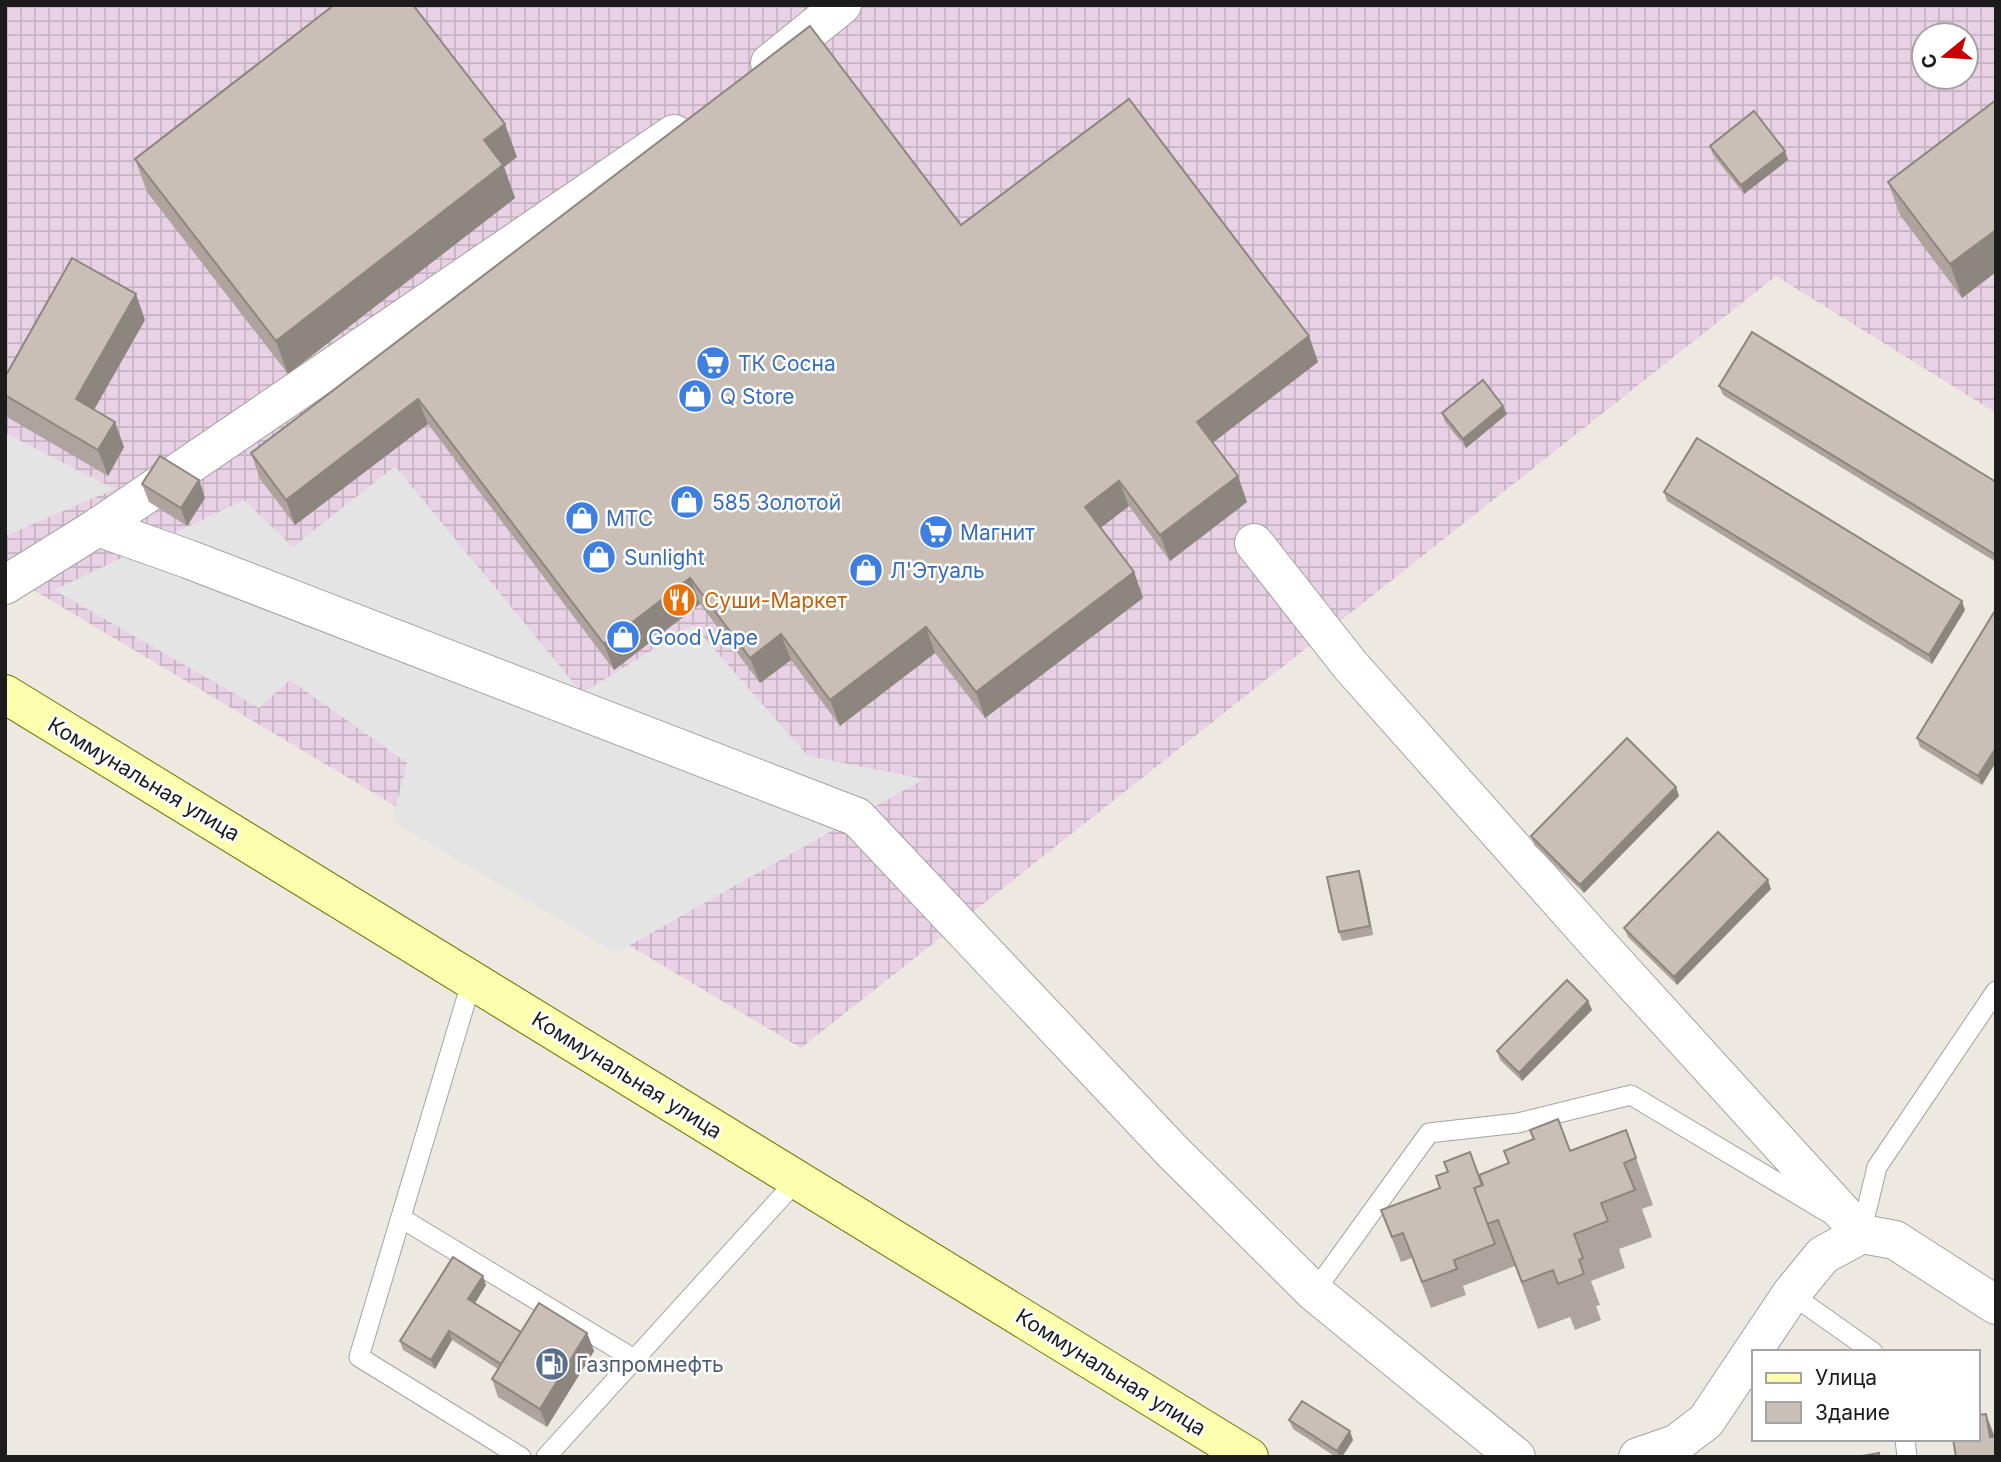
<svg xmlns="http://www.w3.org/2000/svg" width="2001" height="1462" viewBox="0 0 2001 1462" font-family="Inter,sans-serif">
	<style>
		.industrial { fill: url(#industrial-grid); fill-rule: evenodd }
		.parking { fill: #e4e4e4 }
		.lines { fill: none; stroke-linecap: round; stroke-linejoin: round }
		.service-casing { stroke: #a3a3a3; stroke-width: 21 }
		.minor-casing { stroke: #a3a3a3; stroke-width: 40 }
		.secondary-casing { stroke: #6b7500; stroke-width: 40 }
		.service { stroke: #fff; stroke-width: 19 }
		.minor { stroke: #fff; stroke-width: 38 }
		.secondary { stroke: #fcffad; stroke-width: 38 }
		.wall { fill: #aea49d }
		.shaded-wall { fill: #8d867f }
		.building { fill: #cabfb6; stroke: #8d867f; stroke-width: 2 }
		.labels { text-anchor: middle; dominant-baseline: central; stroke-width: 5; stroke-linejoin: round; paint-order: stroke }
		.shop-label { font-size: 21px; fill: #366cbe; stroke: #fff; text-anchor: start }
		.food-label { font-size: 21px; fill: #c56008; stroke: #fff; text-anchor: start }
		.street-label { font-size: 21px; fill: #1c1c1c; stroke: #fff }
		.service-label { font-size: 21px; fill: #4e5e75; stroke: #fff; text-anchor: start }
	</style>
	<defs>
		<pattern id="industrial-grid" width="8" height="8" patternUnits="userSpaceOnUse" patternTransform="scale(1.75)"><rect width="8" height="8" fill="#e8d1e4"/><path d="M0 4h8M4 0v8" fill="none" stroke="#c6b3c3"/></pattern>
	</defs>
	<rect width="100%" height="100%" fill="#eee9e0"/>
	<!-- industrial -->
	<path class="industrial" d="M5 5H1996V413L1776 276 801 1048 5 573ZM1924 35H1966V77H1924Z"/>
	<!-- parking -->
	<g class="parking">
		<polygon points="5,433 115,489 5,536"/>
		<polygon points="395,466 582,693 693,625 808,756 924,779 616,953 392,821 407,763 290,680 259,708 54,590 244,500 293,547"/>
	</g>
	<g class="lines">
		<!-- service casing -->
		<g class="service-casing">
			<g id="service">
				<polyline points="472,980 359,1357 521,1457"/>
				<polyline points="401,1218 634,1359"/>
				<polyline points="1861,1233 1877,1167 1996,991"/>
				<polyline points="1314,1292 1429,1133 1518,1123 1631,1095 1827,1212"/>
				<polyline points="1791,1294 1873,1352"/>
				<polyline points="1905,1439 1907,1457"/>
				<polyline points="546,1457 797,1180"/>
			</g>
		</g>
		<!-- minor casing -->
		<g class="minor-casing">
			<g id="minor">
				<polyline points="770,63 842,5"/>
				<polyline points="98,527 188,559 857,817 1172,1151 1314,1292 1516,1457"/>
				<polyline points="1254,543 1350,665 1600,946 1862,1234"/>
				<polyline points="5,585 98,527 674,134"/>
				<polyline points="1638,1457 1676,1444 1706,1421 1791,1294 1823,1255 1862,1234 1895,1240 1996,1305"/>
			</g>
		</g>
		<!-- secondary casing -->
		<g class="secondary-casing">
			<polyline id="secondary" points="5,694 1249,1457"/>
		</g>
		<!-- service -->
		<use href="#service" class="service"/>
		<!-- minor -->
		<use href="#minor" class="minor"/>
		<!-- secondary -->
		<use href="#secondary" class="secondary"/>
	</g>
	<!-- wall -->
	<g class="wall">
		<polygon points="1996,100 1996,272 1962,298 1900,215 1888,182"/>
		<polygon points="1710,146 1785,151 1788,160 1744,194 1713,155"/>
		<polygon points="517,157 504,167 515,198 288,374 147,192 135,159"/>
		<polygon points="961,225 1309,336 1318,362 1212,443 1247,502 1170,561 1129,506 1100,528 1134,572 1143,598 985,718 935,653 840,726 791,660 760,683 700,604 614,670 428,424 295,525 260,479 251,453"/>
		<polygon points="145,320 94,409 124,447 108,476 7,417 5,412 5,377"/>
		<polygon points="1719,386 1996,482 1996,562 1723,395"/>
		<polygon points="1503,406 1507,414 1466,448 1445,422 1442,413"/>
		<polygon points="199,480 205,498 187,526 149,502 142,484"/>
		<polygon points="1664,492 1965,610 1932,664 1667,501"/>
		<polygon points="1996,609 1996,762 1982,785 1920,747 1917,738"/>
		<polygon points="1676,787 1679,796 1584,893 1534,845 1531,836"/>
		<polygon points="1362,880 1373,935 1342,941 1339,932"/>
		<polygon points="1771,889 1677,985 1628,937 1624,928"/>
		<polygon points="1588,1001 1592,1010 1522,1081 1500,1060 1497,1051"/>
		<polygon points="1626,1130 1653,1205 1642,1209 1652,1237 1619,1249 1625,1268 1591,1281 1600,1305 1596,1306 1601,1320 1575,1330 1570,1317 1538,1329 1515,1266 1463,1286 1466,1295 1431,1308 1412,1258 1401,1262 1381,1210 1482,1185"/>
		<polygon points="486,1285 475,1303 521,1332 587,1333 594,1351 547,1427 498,1397 492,1379 498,1369 452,1340 435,1369 403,1350 400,1341"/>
		<polygon points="1289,1420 1353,1440 1342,1457 1336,1457 1293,1429"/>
	</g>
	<!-- shaded-wall -->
	<g class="shaded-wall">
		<polygon points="505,124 517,157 504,167 515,198 288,374 276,341 484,140"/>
		<polygon points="1785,151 1788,160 1744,194 1741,185"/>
		<polygon points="1996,230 1996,272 1962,298 1950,264"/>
		<polygon points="136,294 145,320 86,424 76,399"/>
		<polygon points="1309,336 1318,362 1206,448 1197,422"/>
		<polygon points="418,399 428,424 295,525 286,500"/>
		<polygon points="1503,406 1507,414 1466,448 1463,439"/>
		<polygon points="115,422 124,447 108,476 98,450"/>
		<polygon points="1238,476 1247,502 1170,561 1160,535"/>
		<polygon points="199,480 205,498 187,526 181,508"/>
		<polygon points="1119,481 1129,506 1094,533 1085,507"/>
		<polygon points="1134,572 1143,598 985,718 976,692"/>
		<polygon points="690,578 700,604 614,670 604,644"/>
		<polygon points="1962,601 1965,610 1932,664 1929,655"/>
		<polygon points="926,627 935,653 840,726 830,700"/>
		<polygon points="781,634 791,660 760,683 750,658"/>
		<polygon points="1996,748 1996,762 1982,785 1978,776"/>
		<polygon points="1676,787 1679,796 1584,893 1580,885"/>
		<polygon points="1359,871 1362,880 1373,935 1370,926"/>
		<polygon points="1768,880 1771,889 1677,985 1674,977"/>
		<polygon points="1588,1001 1592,1010 1522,1081 1519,1073"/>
		<polygon points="483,1276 486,1285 472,1308 468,1299"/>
		<polygon points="449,1331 452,1340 435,1369 431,1360"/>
		<polygon points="587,1333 594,1351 547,1427 540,1409"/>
		<polygon points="1986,1414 1996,1440 1990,1437"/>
		<polygon points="1350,1431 1353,1440 1342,1457 1339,1457 1337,1451"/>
	</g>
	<!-- building -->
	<g class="building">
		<polygon points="334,5 413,5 505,124 484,140 503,165 276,341 135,159"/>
		<polygon points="810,26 961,225 1129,99 1309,336 1197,422 1238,476 1160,535 1119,481 1085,507 1134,572 976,692 926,627 830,700 781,634 750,658 690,578 604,644 418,399 286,500 251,453"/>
		<polygon points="1996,100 1996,230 1950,264 1888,182"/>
		<polygon points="1754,111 1785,151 1741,185 1710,146"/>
		<polygon points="72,258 136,294 76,399 115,422 98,450 5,395 5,377"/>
		<polygon points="1752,332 1996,482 1996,555 1719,386"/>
		<polygon points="1483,380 1503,406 1463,439 1442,413"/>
		<polygon points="1697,438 1962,601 1929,655 1664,492"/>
		<polygon points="160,456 199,480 181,508 142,484"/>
		<polygon points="1996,609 1996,748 1978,776 1917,738"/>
		<polygon points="1627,738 1676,787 1580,885 1531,836"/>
		<polygon points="1718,832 1768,880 1674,977 1624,928"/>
		<polygon points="1359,871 1370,926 1339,932 1327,877"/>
		<polygon points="1567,980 1588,1001 1519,1073 1497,1051"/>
		<polygon points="1558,1119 1570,1151 1626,1130 1636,1158 1624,1163 1635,1190 1601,1203 1608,1221 1574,1234 1583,1258 1579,1260 1584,1274 1558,1284 1553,1270 1522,1282 1498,1220 1487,1224 1474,1188 1483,1185 1479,1175 1509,1163 1504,1151 1534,1139 1530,1130"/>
		<polygon points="1470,1152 1482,1185 1474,1188 1495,1244 1454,1260 1457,1269 1422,1282 1403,1233 1392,1237 1381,1210 1440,1188 1436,1176 1448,1172 1444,1162"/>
		<polygon points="453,1257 483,1276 468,1299 521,1332 501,1364 449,1331 431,1360 400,1341"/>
		<polygon points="539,1303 587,1333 540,1409 492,1379"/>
		<polygon points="1302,1401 1350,1431 1337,1451 1289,1420"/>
		<polygon points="1986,1414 1990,1437 1996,1436 1996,1457 1956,1457 1953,1439 1978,1439 1978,1415"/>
		<polygon points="1879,1453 1879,1457 1857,1457"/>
	</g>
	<!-- icons -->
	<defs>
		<g id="supermarket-disc" transform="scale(1.75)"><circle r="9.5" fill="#3f7fe0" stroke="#fff"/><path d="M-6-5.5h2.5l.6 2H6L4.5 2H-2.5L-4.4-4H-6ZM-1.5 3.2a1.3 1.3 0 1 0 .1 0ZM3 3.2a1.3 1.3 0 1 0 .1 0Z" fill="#fff"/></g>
		<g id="shop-disc" transform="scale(1.75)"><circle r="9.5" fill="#3f7fe0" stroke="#fff"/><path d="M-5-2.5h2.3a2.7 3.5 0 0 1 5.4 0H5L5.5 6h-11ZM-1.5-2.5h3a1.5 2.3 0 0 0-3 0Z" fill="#fff"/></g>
		<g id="restaurant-disc" transform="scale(1.75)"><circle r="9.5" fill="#e8710a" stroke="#fff"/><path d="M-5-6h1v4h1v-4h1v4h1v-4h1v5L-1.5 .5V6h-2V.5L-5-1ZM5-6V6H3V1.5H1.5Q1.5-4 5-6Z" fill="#fff"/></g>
		<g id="fuel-disc" transform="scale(1.75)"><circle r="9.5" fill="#5c6f8a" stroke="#fff"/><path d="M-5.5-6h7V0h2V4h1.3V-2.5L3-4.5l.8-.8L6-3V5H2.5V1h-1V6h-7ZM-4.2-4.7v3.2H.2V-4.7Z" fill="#fff"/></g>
	</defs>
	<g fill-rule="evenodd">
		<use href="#supermarket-disc" x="713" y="363"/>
		<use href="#shop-disc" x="695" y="396"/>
		<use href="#shop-disc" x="687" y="502"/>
		<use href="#shop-disc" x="582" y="518"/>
		<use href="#supermarket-disc" x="936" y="532"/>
		<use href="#shop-disc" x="599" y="557"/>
		<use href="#shop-disc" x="866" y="570"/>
		<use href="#restaurant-disc" x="679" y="600"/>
		<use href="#shop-disc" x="623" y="637"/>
		<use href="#fuel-disc" x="552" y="1364"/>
	</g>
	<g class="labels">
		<!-- shop labels -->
		<g class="shop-label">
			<text x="738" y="363">ТК Сосна</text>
			<text x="720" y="396">Q Store</text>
			<text x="712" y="502">585 Золотой</text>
			<text x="606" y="518">МТС</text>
			<text x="960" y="532">Магнит</text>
			<text x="624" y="557">Sunlight</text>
			<text x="890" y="570">Л'Этуаль</text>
			<text x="648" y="637">Good Vape</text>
		</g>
		<!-- food labels -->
		<g class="food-label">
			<text x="704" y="600">Суши-Маркет</text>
		</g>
		<!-- street labels -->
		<g class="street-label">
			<text transform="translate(144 779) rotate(31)">Коммунальная улица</text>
			<text transform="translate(627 1075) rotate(32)">Коммунальная улица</text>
			<text transform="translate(1111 1372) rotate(32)">Коммунальная улица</text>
		</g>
		<!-- service labels -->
		<g class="service-label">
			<text x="576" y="1364">Газпромнефть</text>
		</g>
	</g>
	<!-- border -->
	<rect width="2001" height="1462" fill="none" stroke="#1c1c1c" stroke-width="14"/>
	<!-- legend -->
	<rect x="1752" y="1350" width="228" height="91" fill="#ffffff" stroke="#a4a4a4" stroke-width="2"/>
	<rect x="1766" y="1373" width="35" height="10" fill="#fcffad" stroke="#a4a4a4" stroke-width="2"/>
	<text x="1815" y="1385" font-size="21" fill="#1c1c1c">Улица</text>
	<rect x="1766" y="1402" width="35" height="21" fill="#cabfb6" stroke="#a4a4a4" stroke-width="2"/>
	<text x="1815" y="1420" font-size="21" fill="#1c1c1c">Здание</text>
	<!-- north arrow -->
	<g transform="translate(1945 56) rotate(252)"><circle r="33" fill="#ffffff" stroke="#a4a4a4" stroke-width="2"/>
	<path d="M0-5L12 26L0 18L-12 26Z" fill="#c70004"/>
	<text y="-10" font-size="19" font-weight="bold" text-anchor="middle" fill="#1c1c1c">С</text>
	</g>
</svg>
